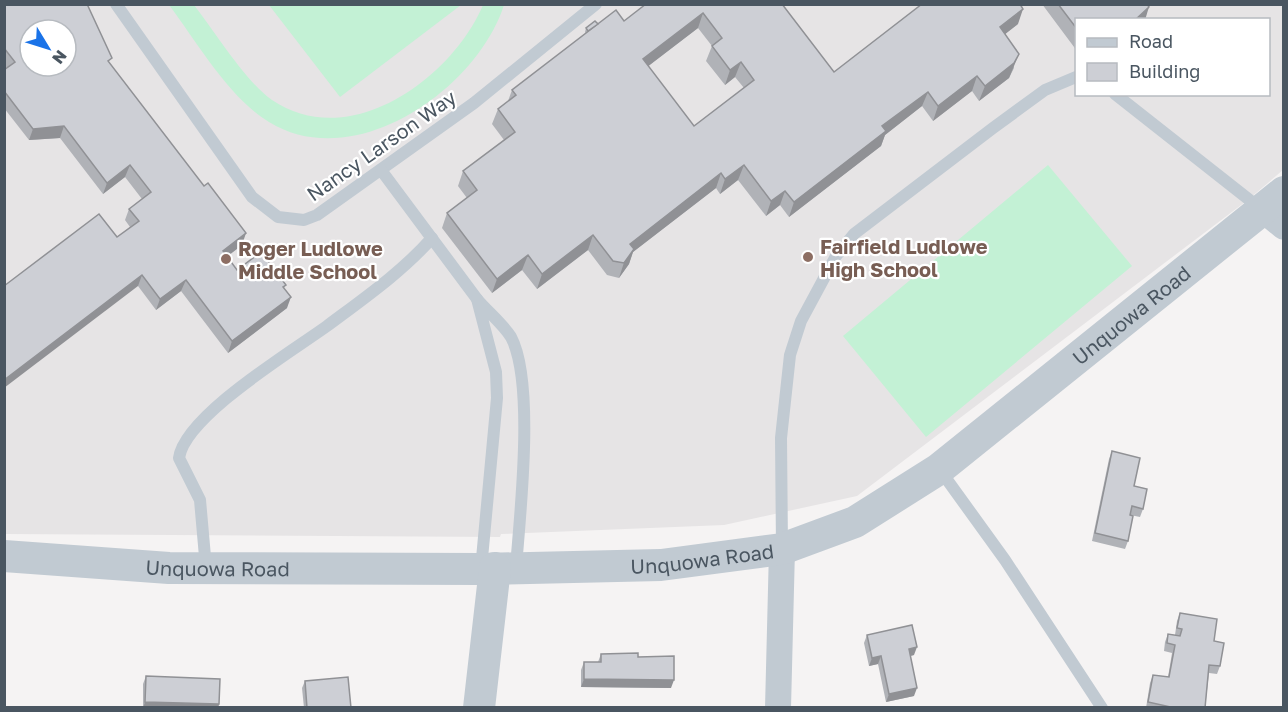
<svg xmlns="http://www.w3.org/2000/svg" width="1288" height="712" viewBox="0 0 1288 712" font-family="'Golos Text',sans-serif">
	<style>
		.education { fill: #e6e4e5; fill-rule: evenodd }
		.pitch { fill: #c3f1d5 }
		.lines { fill: none; stroke-linecap: round; stroke-linejoin: round }
		.service { stroke: #c1cad2; stroke-width: 12 }
		.minor { stroke: #c1cad2; stroke-width: 26 }
		.tertiary { stroke: #c1cad2; stroke-width: 32 }
		.wall { fill: #b0b2b7; fill-rule: evenodd }
		.shaded-wall { fill: #909195 }
		.building { fill: #cdcfd5; stroke: #909195; stroke-width: 1.5; fill-rule: evenodd }
		.education-dot { fill: #8d6e63; stroke: #fff; stroke-width: 2 }
		.labels { text-anchor: middle; dominant-baseline: central; stroke-width: 4.5; stroke-linejoin: round; paint-order: stroke }
		.street-label { font-size: 20px; fill: #4a5661; stroke: #fff }
		.education-label { font-size: 20px; font-weight: bold; fill: #785e54; stroke: #fff; text-anchor: start }
	</style>
	<rect width="100%" height="100%" fill="#f5f3f3"/>
	<!-- education -->
	<path class="education" d="M5 5H1283V170L1249 199 857 496 724 525 501 534 500 537 5 534ZM1076 20H1268V94H1076ZM30 30H66V66H30Z"/>
	<!-- pitch -->
	<g class="pitch">
		<path d="M169 5H194C215 32 246 82 272 100 350 153 452 78 483 5H504C477 89 355 175 269 122 229 98 197 42 169 5Z"/>
		<polygon points="269,5 461,5 340,97"/>
		<polygon points="1048,165 1132,266 926,437 843,336"/>
	</g>
	<g class="lines">
		<!-- service -->
		<g class="service">
			<polyline points="116,4 252,197 278,217 304,220 317,215 474,103 596,4"/>
			<polyline points="1115,94 1261,209"/>
			<polyline points="381,170 477,299"/>
			<polyline points="940,470 1005,560 1102,708"/>
			<polyline points="782,548 781,438 790,355 801,321 836,256 854,234 993,128 1045,90 1076,77"/>
			<path d="M206 568 200 500 179 458C185 416 291 352 327 326 363 299 402 272 432 238"/>
			<path d="M481 569 497 398 496 372 477 299C487 311 503 324 511 337 535 382 520 514 516 567"/>
		</g>
		<!-- minor -->
		<g class="minor">
			<polyline points="1262,209 1284,227"/>
			<polyline points="778,708 782,549"/>
		</g>
		<!-- tertiary -->
		<g class="tertiary">
			<path id="s1" d="M4 556 169 568 481 569 661 565 782 549 855 522 939 469 1284 192"/>
			<polyline points="479,708 495,568"/>
		</g>
	</g>
	<!-- wall -->
	<g class="wall">
		<polygon points="4,4 110,64 242,245 227,256 237,270 286,285 284,288 287,308 228,353 181,291 156,310 138,286 117,237 130,227 125,220 129,209 142,199 125,177 103,194 60,138 29,140 4,108 4,70 7,68 4,65"/>
		<path d="M782 4 834 72 1018 24 1005 34 1014 68 1009 78 979 101 972 91 933 121 922 106 885 135 881 146 789 217 780 205 766 216 738 180 720 194 716 188 633 252 629 264 619 278 607 275 588 250 537 289 522 270 492 293 442 228 447 213 467 198 458 186 463 171 504 140 492 124 498 109 508 101 512 90 586 34 585 32 586 28 598 24ZM698 28 712 46 706 61 725 85 735 77 744 88 694 126 648 66Z"/>
		<polygon points="1042,4 1147,4 1077,20 1077,51"/>
		<polygon points="1112,451 1134,486 1143,509 1140,517 1130,515 1128,541 1125,549 1092,541 1109,459"/>
		<polygon points="1180,613 1214,641 1220,666 1217,674 1209,673 1205,708 1146,708 1150,683 1153,675 1168,677 1172,653 1164,651 1165,642 1168,634 1175,635 1177,621"/>
		<polygon points="867,635 914,655 910,656 914,696 886,702 878,664 869,666 864,643"/>
		<polygon points="601,654 638,657 671,688 581,687 581,670 584,662 598,662"/>
		<polygon points="146,676 219,704 218,708 143,708 143,684"/>
		<polygon points="305,681 351,708 304,708 302,688"/>
	</g>
	<!-- shaded-wall -->
	<g class="shaded-wall">
		<polygon points="1149,7 1145,20 1135,20"/>
		<polygon points="1023,9 1018,24 995,42 1000,27"/>
		<polygon points="703,13 698,28 638,74 643,59"/>
		<polygon points="1019,54 1009,78 979,101 985,86"/>
		<polygon points="741,62 735,77 725,85 730,70"/>
		<polygon points="977,76 972,91 933,121 938,106"/>
		<polygon points="928,92 922,106 885,135 881,146 789,217 794,202 882,126"/>
		<polygon points="64,126 60,138 29,140 33,129"/>
		<polygon points="130,165 125,177 103,194 107,183"/>
		<polygon points="744,165 738,180 720,194 725,179"/>
		<polygon points="721,173 716,188 633,252 629,264 619,278 630,244"/>
		<polygon points="785,191 780,205 766,216 771,201"/>
		<polygon points="246,233 242,245 219,263 223,251"/>
		<polygon points="593,235 588,250 537,289 542,274"/>
		<polygon points="528,255 522,270 492,293 497,279"/>
		<polygon points="142,275 138,286 4,388 4,380"/>
		<polygon points="186,280 181,291 156,310 160,299"/>
		<polygon points="291,297 287,308 228,353 232,341"/>
		<polygon points="917,647 914,655 906,657 909,649"/>
		<polygon points="881,656 878,664 869,666 872,658"/>
		<polygon points="584,679 674,680 671,688 581,687"/>
		<polygon points="917,688 914,696 886,702 889,694"/>
		<polygon points="145,702 219,704 218,708 143,708"/>
	</g>
	<!-- building -->
	<g class="building">
		<path d="M4 4H87L112 58 108 61 204 186 208 183 246 233 223 251 237 270 261 252 286 285 283 287 291 297 232 341 186 280 160 299 142 275 4 380V286L99 214 117 237 139 221 129 209 151 192 130 165 107 183 64 126 33 129 4 91V70L15 62 4 48ZM30 30H66V66H30Z"/>
		<path d="M646 4H782L834 72 922 4H1020L1023 9 1000 27 1019 54 1014 63 985 86 977 76 938 106 928 92 882 126 886 131 794 202 785 191 771 201 744 165 725 179 721 173 630 244 634 249 624 263 613 261 593 235 542 274 528 255 497 279 447 213 477 190 463 171 515 132 498 109 516 95 512 90 616 10 624 21ZM703 13 722 38 712 46 730 70 741 62 754 80 694 126 643 59Z"/>
		<polygon points="1058,4 1147,4 1149,7 1135,20 1077,20 1077,29"/>
		<polygon points="595,21 598,24 588,31 586,28"/>
		<polygon points="1112,451 1140,458 1134,486 1147,489 1143,509 1132,506 1130,515 1133,516 1128,541 1095,533"/>
		<polygon points="1180,613 1217,619 1214,641 1224,643 1220,666 1209,665 1205,708 1175,708 1148,702 1153,675 1169,677 1175,645 1167,643 1168,634 1180,636 1182,629 1177,628"/>
		<polygon points="912,625 917,647 909,649 917,688 889,694 881,656 872,658 867,635"/>
		<polygon points="638,653 638,657 674,656 674,680 584,679 584,662 601,662 601,654"/>
		<polygon points="146,676 220,679 219,704 145,702"/>
		<polygon points="348,677 351,708 307,708 305,681"/>
	</g>
	<!-- markers -->
	<g class="education-dot">
		<circle cx="808" cy="257" r="6"/>
		<circle cx="226" cy="259" r="6"/>
	</g>
	<g class="labels">
		<!-- street labels -->
		<g class="street-label">
			<text transform="translate(381 145) rotate(-35)">Nancy Larson Way</text>
			<text stroke="none"><textPath href="#s1" startOffset="1203">Unquowa Road</textPath></text>
			<text stroke="none"><textPath href="#s1" startOffset="699">Unquowa Road</textPath></text>
			<text stroke="none"><textPath href="#s1" startOffset="214">Unquowa Road</textPath></text>
		</g>
		<!-- education labels -->
		<g class="education-label">
			<text x="820" y="246">Fairfield Ludlowe<tspan x="820" dy="23">High School</tspan></text>
			<text x="238" y="248">Roger Ludlowe<tspan x="238" dy="23">Middle School</tspan></text>
		</g>
	</g>
	<!-- border -->
	<rect width="1288" height="712" fill="none" stroke="#4a5661" stroke-width="12"/>
	<!-- legend -->
	<rect x="1075" y="18" width="195" height="78" fill="#ffffff" stroke="#b7bbc0" stroke-width="1.5"/>
	<rect x="1087" y="38" width="30" height="9" fill="#c1cad2" stroke="#b7bbc0" stroke-width="1.5"/>
	<text x="1129" y="48" font-size="18" fill="#4a5661">Road</text>
	<rect x="1087" y="63" width="30" height="18" fill="#cdcfd5" stroke="#b7bbc0" stroke-width="1.5"/>
	<text x="1129" y="78" font-size="18" fill="#4a5661">Building</text>
	<!-- north arrow -->
	<g transform="translate(48 48) rotate(128)"><circle r="28" fill="#ffffff" stroke="#b7bbc0" stroke-width="1.5"/>
	<path d="M0-4.5L10 22L0 15L-10 22Z" fill="#1a73e8"/>
	<text y="-9" font-size="16" font-weight="bold" text-anchor="middle" fill="#4a5661">N</text>
	</g>
</svg>
